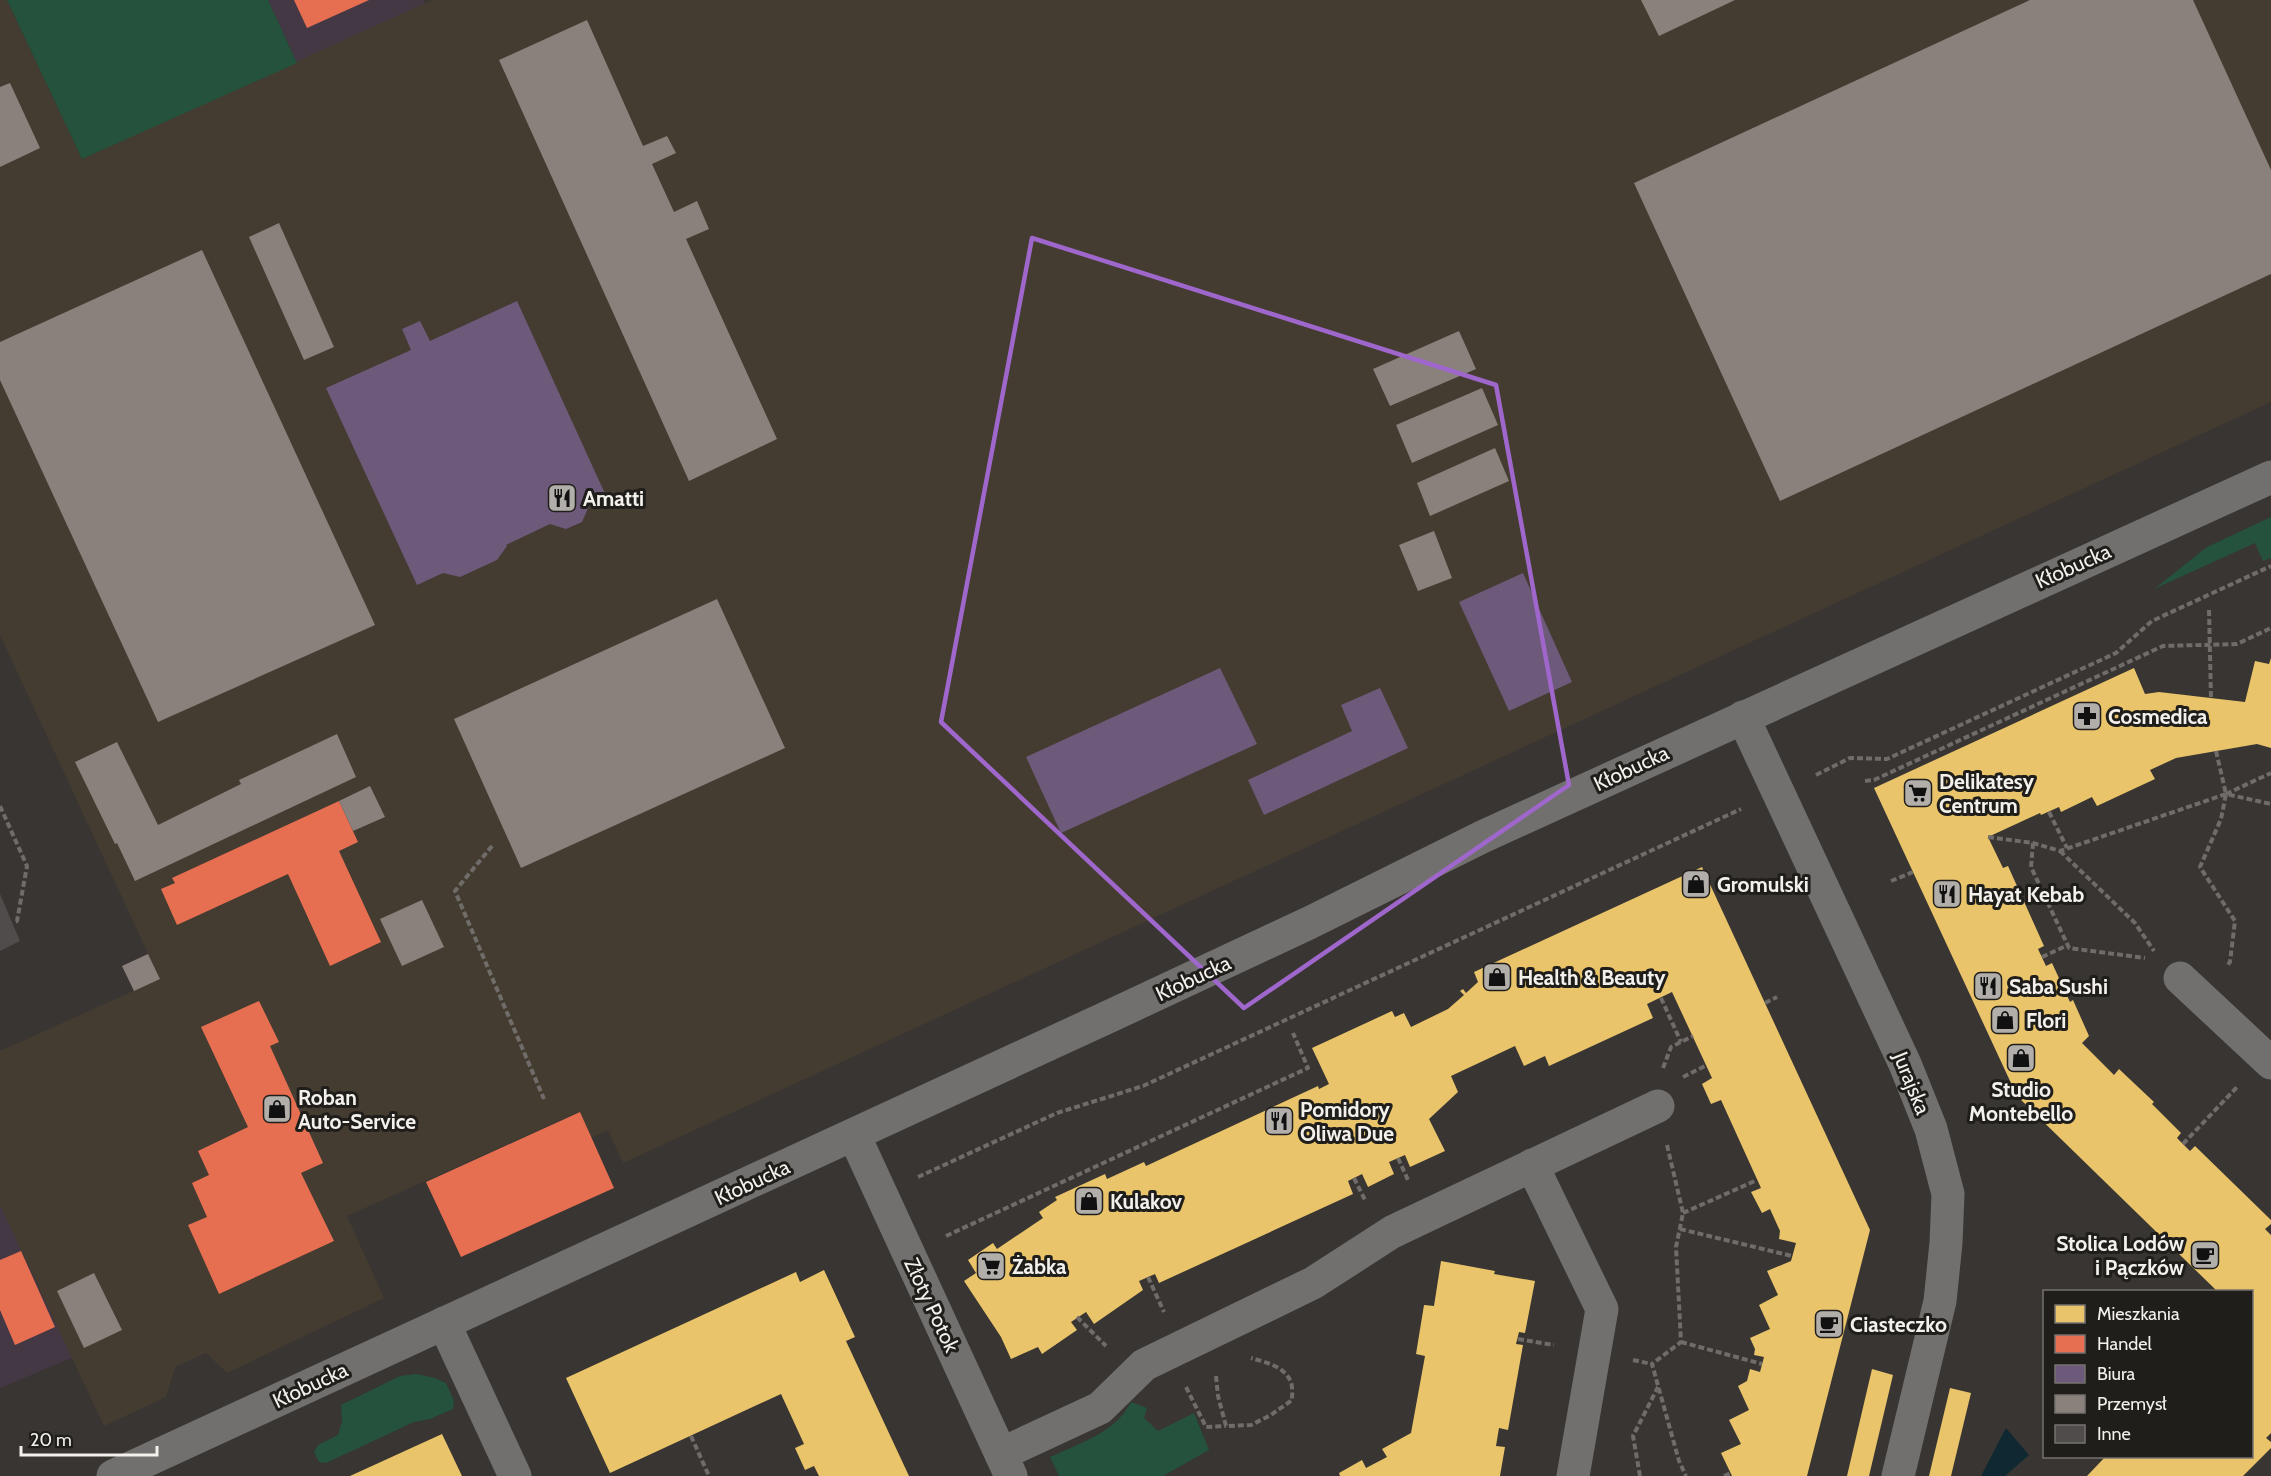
<svg xmlns="http://www.w3.org/2000/svg" width="2271" height="1476" viewBox="0 0 2271 1476" font-family="Cabin,sans-serif">
	<style>
		.commercial { fill: #453845 }
		.built { fill: #443c31 }
		.green { fill: #24523c }
		.water { fill: #0f2831 }
		.homes { fill: #e9c46a }
		.shops { fill: #e76f51 }
		.offices { fill: #6d597a }
		.industry { fill: #8a817c }
		.building { fill: #4f4c4b }
		.lines { fill: none; stroke-linecap: round; stroke-linejoin: round }
		.path { stroke: #6f6c69; stroke-width: 4; stroke-dasharray: 6 3; stroke-linecap: butt }
		.minor { stroke: #72706e; stroke-width: 33 }
		.marked { fill: none; stroke: #9f67cc; stroke-width: 4.5; stroke-linejoin: round }
		.labels { text-anchor: middle; dominant-baseline: central; stroke-width: 6; stroke-linejoin: round; paint-order: stroke }
		.poi-label { font-size: 21px; font-weight: bold; fill: #f4f1ec; stroke: #201e1b; text-anchor: start }
		.street-label { font-size: 21px; fill: #f4f1ec; stroke: #201e1b }
	</style>
	<rect width="100%" height="100%" fill="#383532"/>
	<!-- commercial -->
	<g class="commercial">
		<polygon points="268,0 423,0 425,4 297,63"/>
		<polygon points="0,1205 72,1358 0,1388"/>
	</g>
	<!-- built -->
	<polygon class="built" points="0,0 7,0 82,159 432,0 2271,0 2271,402 623,1163 608,1130 591,1138 579,1112 347,1216 384,1298 227,1373 206,1353 175,1367 166,1397 104,1426 0,1205 0,1051 160,979 0,635"/>
	<!-- green -->
	<g class="green">
		<polygon points="7,0 268,0 297,63 82,159"/>
		<polygon points="2271,517 2271,558 2263,561 2255,543 2154,589 2207,547"/>
		<polygon points="417,1374 435,1378 446,1383 454,1401 453,1409 430,1419 414,1422 326,1463 319,1462 314,1452 318,1445 338,1435 342,1421 341,1405 400,1376"/>
		<path d="M1131 1402 1147 1408 1144 1418 1158 1431 1194 1413 1209 1450 1163 1476H1059L1050 1457C1080 1443 1115 1433 1131 1402Z"/>
	</g>
	<!-- water -->
	<polygon class="water" points="2006,1428 2029,1455 2005,1476 1981,1476"/>
	<!-- homes -->
	<g class="homes">
		<polygon points="2271,658 2271,748 2257,744 2176,758 2150,770 2155,779 2097,806 2092,797 2061,812 2059,807 2041,815 2040,813 1988,837 2003,868 2008,866 2044,946 2038,949 2046,966 2052,963 2070,1002 2073,1000 2089,1036 2082,1043 2114,1075 2119,1069 2154,1102 2152,1104 2181,1133 2177,1138 2190,1151 2195,1146 2271,1220 2271,1224 2265,1229 2271,1235 2271,1433 2266,1438 2271,1442 2271,1448 2243,1476 2087,1476 2106,1456 2252,1456 2252,1292 2218,1292 2017,1096 1874,788 2134,668 2145,694 2159,692 2245,702 2255,661 2269,664"/>
		<polygon points="1702,867 1870,1230 1807,1476 1732,1476 1721,1453 1741,1444 1729,1420 1749,1410 1738,1386 1747,1381 1750,1369 1760,1372 1764,1357 1754,1355 1755,1349 1750,1338 1770,1329 1759,1305 1778,1295 1767,1271 1791,1261 1796,1243 1779,1239 1780,1231 1770,1209 1762,1213 1751,1192 1761,1188 1721,1100 1711,1104 1702,1084 1712,1078 1672,992 1647,1004 1653,1018 1549,1066 1545,1056 1524,1066 1515,1046 1451,1076 1458,1092 1429,1119 1445,1151 1410,1167 1405,1155 1389,1162 1394,1174 1368,1187 1362,1174 1348,1181 1353,1194 1159,1283 1155,1274 1139,1281 1143,1290 1094,1324 1086,1312 1071,1322 1077,1330 1042,1354 1038,1347 1011,1359 1001,1337 964,1281 976,1273 968,1260 993,1243 997,1249 1043,1218 1039,1212 1057,1200 1055,1197 1105,1174 1107,1179 1144,1162 1146,1166 1318,1086 1319,1089 1329,1084 1312,1048 1392,1011 1395,1017 1404,1013 1411,1027 1448,1009 1464,995 1460,991 1463,989 1466,993 1478,982 1474,972"/>
		<polygon points="1441,1261 1495,1271 1494,1274 1535,1281 1525,1333 1519,1332 1516,1344 1523,1345 1508,1430 1499,1428 1496,1446 1505,1447 1500,1476 1340,1476 1339,1473 1362,1460 1366,1468 1387,1457 1382,1449 1411,1433 1425,1356 1416,1354 1424,1305 1434,1306"/>
		<polygon points="824,1270 855,1337 846,1341 909,1476 819,1476 814,1466 805,1470 795,1448 804,1444 781,1394 610,1473 566,1378 796,1272 800,1282"/>
		<polygon points="1872,1369 1893,1375 1869,1476 1847,1476"/>
		<polygon points="1950,1388 1971,1393 1951,1476 1929,1476"/>
		<polygon points="442,1434 462,1476 350,1476"/>
	</g>
	<!-- shops -->
	<g class="shops">
		<polygon points="294,0 369,0 307,28"/>
		<polygon points="339,801 358,842 339,851 381,942 330,966 288,874 177,925 161,889 175,883 172,878"/>
		<polygon points="259,1001 279,1042 270,1046 323,1163 301,1173 334,1241 219,1294 188,1225 207,1217 192,1183 209,1175 198,1151 248,1127 201,1027"/>
		<polygon points="580,1112 614,1188 461,1257 426,1182"/>
		<polygon points="21,1251 55,1327 15,1345 0,1310 0,1260"/>
	</g>
	<!-- offices -->
	<g class="offices">
		<polygon points="517,301 607,498 589,506 582,522 566,529 550,524 506,545 507,546 497,560 460,577 443,573 417,585 326,388 411,350 402,329 420,321 430,341"/>
		<polygon points="1523,573 1572,682 1509,711 1459,602"/>
		<polygon points="1220,668 1257,744 1061,833 1026,757"/>
		<polygon points="1380,688 1408,748 1264,815 1248,780 1352,731 1341,705"/>
	</g>
	<!-- industry -->
	<g class="industry">
		<polygon points="1641,0 1735,0 1659,36"/>
		<polygon points="2030,0 2193,0 2271,170 2271,274 1780,501 1634,183"/>
		<polygon points="587,20 643,146 667,136 676,153 652,164 674,212 697,201 709,229 686,239 777,439 689,481 499,60"/>
		<polygon points="10,83 40,148 0,167 0,87"/>
		<polygon points="279,223 334,347 304,360 249,237"/>
		<polygon points="202,250 375,625 158,722 0,380 0,342"/>
		<polygon points="1459,331 1476,369 1390,406 1373,369"/>
		<polygon points="1482,388 1498,425 1412,463 1396,425"/>
		<polygon points="1495,448 1509,481 1430,516 1417,483"/>
		<polygon points="1434,531 1452,578 1418,591 1399,545"/>
		<polygon points="717,599 785,748 521,868 454,719"/>
		<polygon points="337,734 356,777 135,881 117,843 115,844 75,762 117,742 158,825 241,784 239,780"/>
		<polygon points="370,786 385,817 353,831 339,801"/>
		<polygon points="422,900 444,947 402,966 380,919"/>
		<polygon points="148,954 160,979 134,991 122,966"/>
		<polygon points="94,1273 122,1330 84,1348 57,1291"/>
	</g>
	<!-- building -->
	<polygon class="building" points="0,894 20,941 0,951"/>
	<g class="lines">
		<!-- path -->
		<g class="path">
			<polyline points="2209,610 2211,698"/>
			<polyline points="2216,751 2226,794 2221,819 2200,867 2235,921 2230,962 2226,967"/>
			<polyline points="1816,775 1850,758 1887,759 2116,653 2152,621 2271,566"/>
			<polyline points="1865,781 1874,780 2163,646 2237,644 2271,628"/>
			<polyline points="2226,794 2271,773"/>
			<polyline points="0,806 27,866 17,921 13,922"/>
			<polyline points="2049,812 2067,848"/>
			<polyline points="1988,837 2033,843 2060,851 2226,794 2271,804"/>
			<polyline points="2033,843 2031,867 2069,948 2145,958"/>
			<polyline points="492,846 455,891 544,1099"/>
			<polyline points="2060,851 2135,923 2154,951"/>
			<polyline points="1891,881 1913,872"/>
			<polyline points="2042,957 2068,945"/>
			<polyline points="1661,998 1681,1042"/>
			<polyline points="1765,1003 1777,997"/>
			<polyline points="1663,1068 1671,1047 1693,1036"/>
			<polyline points="1683,1077 1707,1065"/>
			<polyline points="2183,1144 2238,1086"/>
			<polyline points="1667,1145 1683,1213 1676,1247 1681,1342 1652,1364 1679,1461 1686,1476"/>
			<polyline points="1398,1158 1408,1180"/>
			<polyline points="918,1177 1057,1113 1143,1086 1741,809"/>
			<polyline points="1354,1178 1366,1202"/>
			<polyline points="1683,1213 1757,1180"/>
			<polyline points="1680,1229 1792,1256"/>
			<polyline points="946,1236 1308,1068 1293,1033"/>
			<polyline points="1148,1277 1164,1312"/>
			<polyline points="1077,1317 1106,1346"/>
			<polyline points="1518,1339 1554,1345"/>
			<polyline points="1681,1342 1762,1364"/>
			<polyline points="1633,1360 1652,1364"/>
			<path d="M1216 1376 1218 1396 1226 1426 1251 1425 1271 1415 1292 1400C1292 1395 1293 1385 1290 1380 1283 1366 1265 1362 1251 1358"/>
			<polyline points="1186,1387 1206,1427 1226,1426"/>
			<polyline points="691,1436 709,1476"/>
			<polyline points="1640,1476 1633,1436 1658,1387"/>
			<polyline points="1724,1476 1731,1473"/>
		</g>
		<!-- minor -->
		<g class="minor">
			<polyline points="1743,717 1905,1064 1931,1129 1948,1194 1946,1243 1940,1301 1898,1476"/>
			<polyline points="2180,978 2271,1063"/>
			<polyline points="854,1135 1011,1476"/>
			<polyline points="1532,1165 1602,1309 1573,1476"/>
			<polyline points="444,1323 515,1476"/>
			<polyline points="1001,1454 1100,1408 1144,1365 1313,1283 1392,1232 1658,1106"/>
			<polyline points="113,1476 1108,1017 1309,923 1482,837 2271,477"/>
		</g>
	</g>
	<!-- marked area -->
	<path class="marked" d="M1032 238 1496 385 1569 785 1244 1008 941 722Z"/>
	<!-- icons -->
	<defs>
		<g id="restaurant-square" transform="scale(1.5)"><rect x="-9" y="-9" width="18" height="18" rx="4" fill="#b2afab" stroke="#201e1b"/><path d="M-5-6h1v4h1v-4h1v4h1v-4h1v5L-1.5 .5V6h-2V.5L-5-1ZM5-6V6H3V1.5H1.5Q1.5-4 5-6Z" fill="#111"/></g>
		<g id="pharmacy-square" transform="scale(1.5)"><rect x="-9" y="-9" width="18" height="18" rx="4" fill="#b2afab" stroke="#201e1b"/><path d="M-2-6h4v4h4v4h-4v4h-4v-4h-4v-4h4Z" fill="#111"/></g>
		<g id="supermarket-square" transform="scale(1.5)"><rect x="-9" y="-9" width="18" height="18" rx="4" fill="#b2afab" stroke="#201e1b"/><path d="M-6-5.5h2.5l.6 2H6L4.5 2H-2.5L-4.4-4H-6ZM-1.5 3.2a1.3 1.3 0 1 0 .1 0ZM3 3.2a1.3 1.3 0 1 0 .1 0Z" fill="#111"/></g>
		<g id="shop-square" transform="scale(1.5)"><rect x="-9" y="-9" width="18" height="18" rx="4" fill="#b2afab" stroke="#201e1b"/><path d="M-5-2.5h2.3a2.7 3.5 0 0 1 5.4 0H5L5.5 6h-11ZM-1.5-2.5h3a1.5 2.3 0 0 0-3 0Z" fill="#111"/></g>
		<g id="cafe-square" transform="scale(1.5)"><rect x="-9" y="-9" width="18" height="18" rx="4" fill="#b2afab" stroke="#201e1b"/><path d="M-5.5-4.5H6V0H3Q3 3.5 0 3.5H-2.5Q-5.5 3.5-5.5 0ZM3-3.2v2h1.7v-2ZM-6 4.5H4V6H-6Z" fill="#111"/></g>
	</defs>
	<g fill-rule="evenodd">
		<use href="#restaurant-square" x="562" y="498"/>
		<use href="#pharmacy-square" x="2087" y="716"/>
		<use href="#supermarket-square" x="1918" y="793"/>
		<use href="#shop-square" x="1696" y="884"/>
		<use href="#restaurant-square" x="1947" y="894"/>
		<use href="#shop-square" x="1497" y="977"/>
		<use href="#restaurant-square" x="1988" y="986"/>
		<use href="#shop-square" x="2005" y="1020"/>
		<use href="#shop-square" x="2021" y="1058"/>
		<use href="#shop-square" x="277" y="1109"/>
		<use href="#restaurant-square" x="1279" y="1121"/>
		<use href="#shop-square" x="1089" y="1201"/>
		<use href="#cafe-square" x="2205" y="1255"/>
		<use href="#supermarket-square" x="991" y="1266"/>
		<use href="#cafe-square" x="1829" y="1324"/>
	</g>
	<g class="labels">
		<!-- poi labels -->
		<g class="poi-label">
			<text x="583" y="498">Amatti</text>
			<text x="2108" y="716">Cosmedica</text>
			<text x="1939" y="781">Delikatesy<tspan x="1939" dy="24">Centrum</tspan></text>
			<text x="1717" y="884">Gromulski</text>
			<text x="1968" y="894">Hayat Kebab</text>
			<text x="1518" y="977">Health &amp; Beauty</text>
			<text x="2009" y="986">Saba Sushi</text>
			<text x="2026" y="1020">Flori</text>
			<text x="2021" y="1089" text-anchor="middle">Studio<tspan x="2021" dy="24">Montebello</tspan></text>
			<text x="298" y="1097">Roban<tspan x="298" dy="24">Auto-Service</tspan></text>
			<text x="1300" y="1109">Pomidory<tspan x="1300" dy="24">Oliwa Due</tspan></text>
			<text x="1110" y="1201">Kulakov</text>
			<text x="2184" y="1243" text-anchor="end">Stolica Lodów<tspan x="2184" dy="24">i Pączków</tspan></text>
			<text x="1012" y="1266">Żabka</text>
			<text x="1850" y="1324">Ciasteczko</text>
		</g>
		<!-- street labels -->
		<g class="street-label">
			<text transform="translate(2073 566) rotate(-24)">Kłobucka</text>
			<text transform="translate(1631 768) rotate(-25)">Kłobucka</text>
			<text transform="translate(1193 978) rotate(-25)">Kłobucka</text>
			<text transform="translate(1912 1083) rotate(68)">Jurajska</text>
			<text transform="translate(752 1182) rotate(-25)">Kłobucka</text>
			<text transform="translate(932 1305) rotate(65)">Złoty Potok</text>
			<text transform="translate(310 1385) rotate(-25)">Kłobucka</text>
		</g>
	</g>
	<!-- legend -->
	<rect x="2043" y="1290" width="210" height="168" fill="#201e1b" stroke="#75726f" stroke-width="1.5"/>
	<rect x="2055" y="1305" width="30" height="18" fill="#e9c46a" stroke="#75726f" stroke-width="1.5"/>
	<text x="2097" y="1320" font-size="18" fill="#f4f1ec">Mieszkania</text>
	<rect x="2055" y="1335" width="30" height="18" fill="#e76f51" stroke="#75726f" stroke-width="1.5"/>
	<text x="2097" y="1350" font-size="18" fill="#f4f1ec">Handel</text>
	<rect x="2055" y="1365" width="30" height="18" fill="#6d597a" stroke="#75726f" stroke-width="1.5"/>
	<text x="2097" y="1380" font-size="18" fill="#f4f1ec">Biura</text>
	<rect x="2055" y="1395" width="30" height="18" fill="#8a817c" stroke="#75726f" stroke-width="1.5"/>
	<text x="2097" y="1410" font-size="18" fill="#f4f1ec">Przemysł</text>
	<rect x="2055" y="1425" width="30" height="18" fill="#4f4c4b" stroke="#75726f" stroke-width="1.5"/>
	<text x="2097" y="1440" font-size="18" fill="#f4f1ec">Inne</text>
	<!-- scale -->
	<path d="M21 1446v9h136v-9" fill="none" stroke="#f4f1ec" stroke-width="3"/>
	<text x="30" y="1446" font-size="18" fill="#f4f1ec" stroke="#201e1b" stroke-width="4.5" paint-order="stroke">20 m</text>
</svg>
